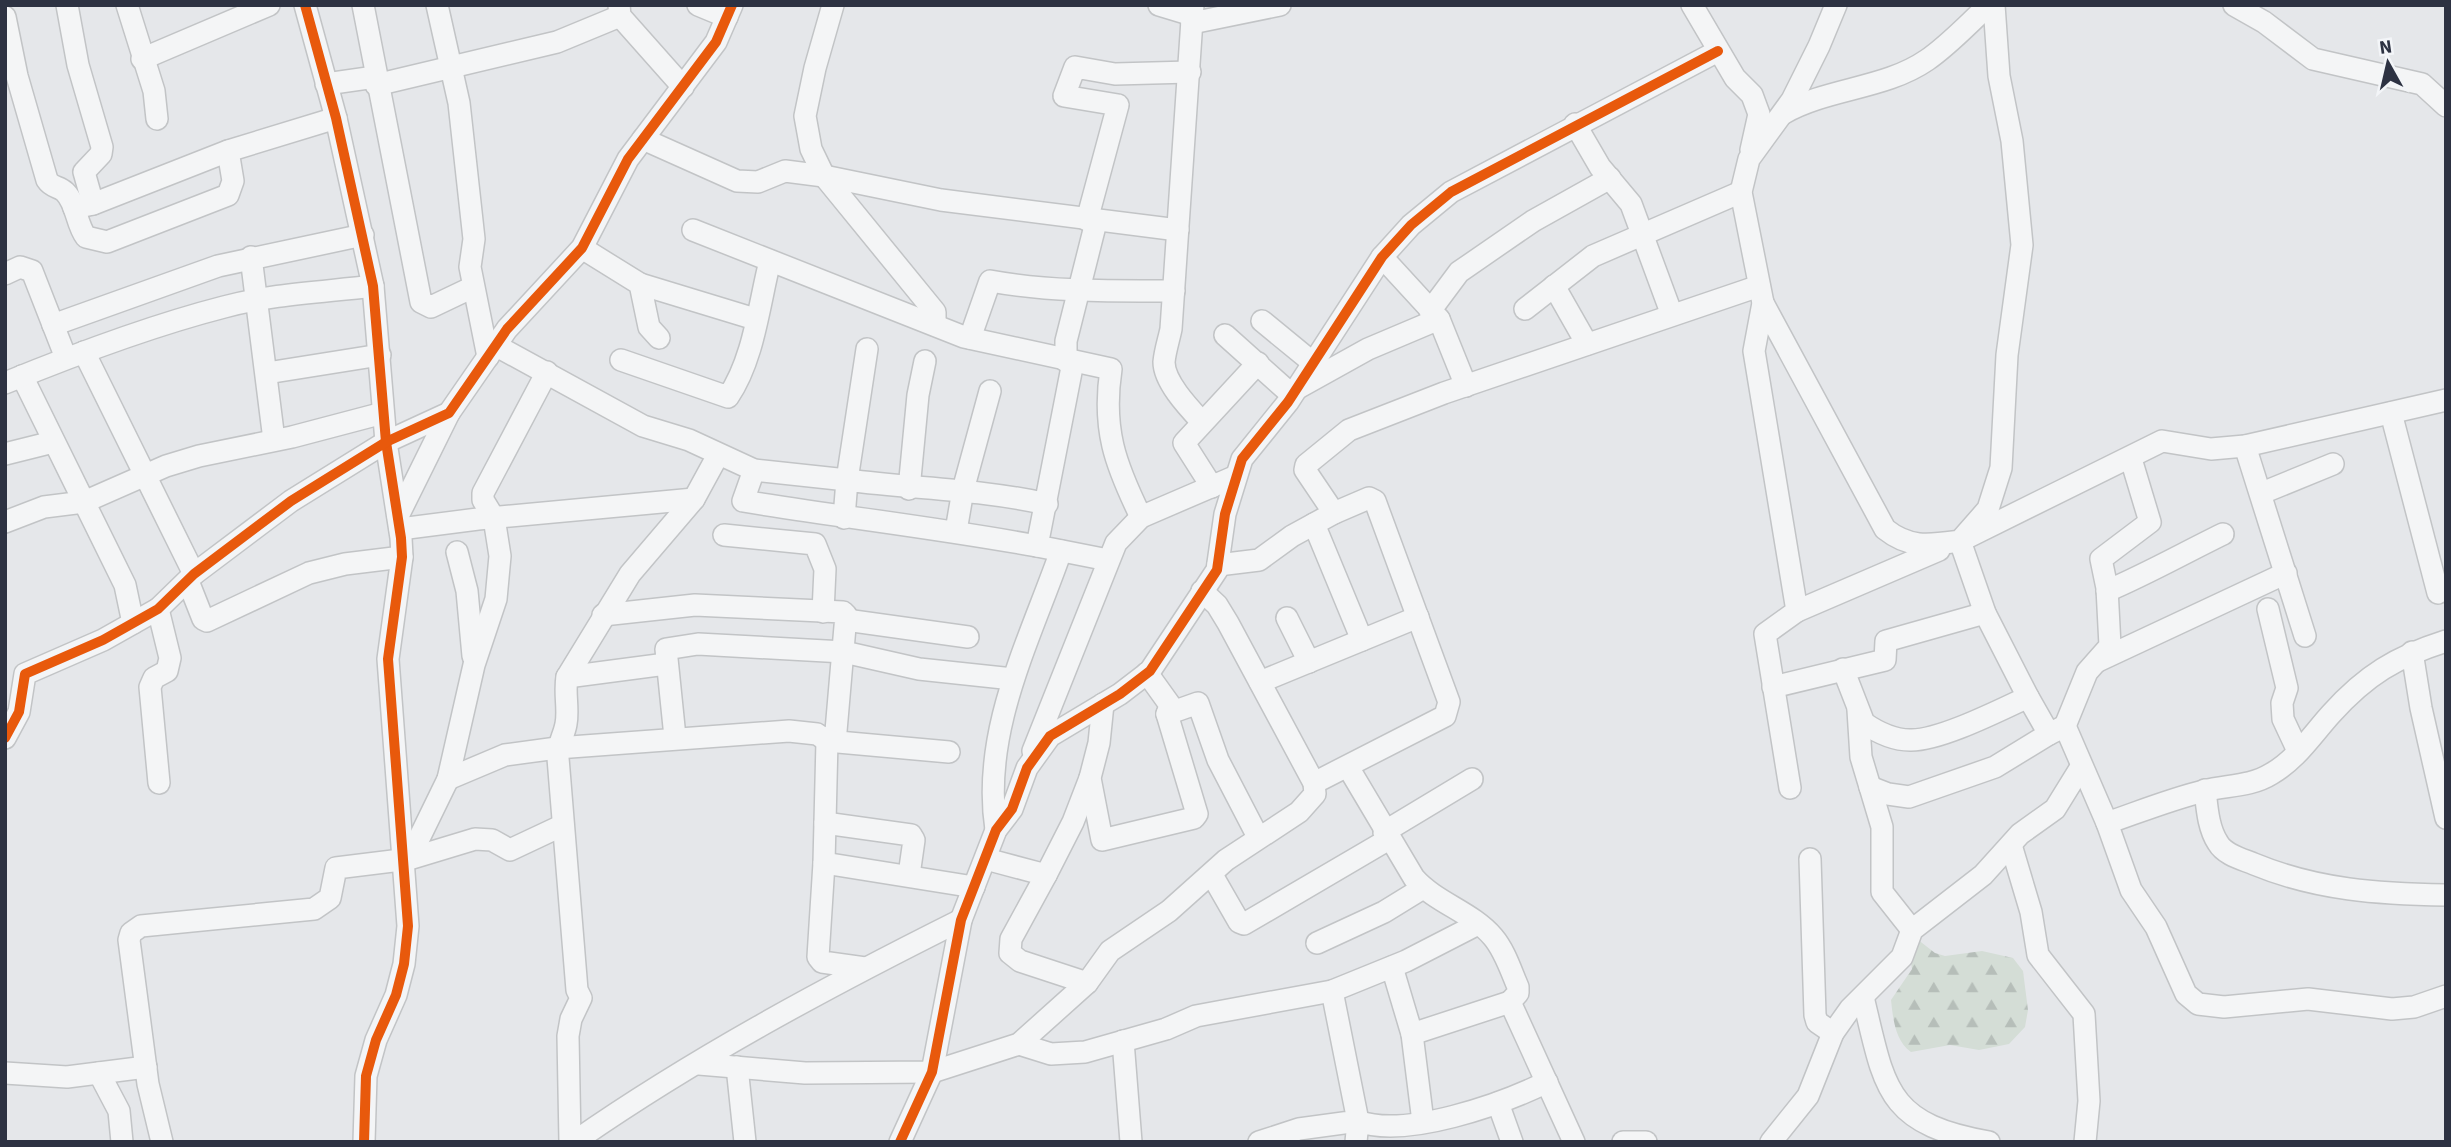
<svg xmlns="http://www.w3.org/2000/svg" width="2451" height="1147" viewBox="0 0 2451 1147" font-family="'Source Sans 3',sans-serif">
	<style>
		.forest { fill: url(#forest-firs) }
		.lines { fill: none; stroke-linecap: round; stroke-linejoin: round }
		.minor-casing { stroke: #c2c4c6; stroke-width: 24 }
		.minor { stroke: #f4f5f6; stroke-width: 21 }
		.cycleway-casing { stroke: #f3f5f8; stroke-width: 15 }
		.cycleway { stroke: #e8590c; stroke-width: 10 }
	</style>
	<defs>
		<pattern id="forest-firs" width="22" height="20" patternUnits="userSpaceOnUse" patternTransform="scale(1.75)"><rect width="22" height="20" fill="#d4ddd6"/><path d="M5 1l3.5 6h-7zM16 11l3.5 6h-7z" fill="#b6beb9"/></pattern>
	</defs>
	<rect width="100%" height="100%" fill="#e5e7ea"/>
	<!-- forest -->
	<path class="forest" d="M1917 939 1935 953 1945 956 1982 951 2013 958 2023 971 2028 1010 2025 1027 2009 1044 1979 1050 1950 1045 1911 1052C1895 1041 1893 1018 1891 1000L1912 969 1909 951Z"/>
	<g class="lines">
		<!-- minor casing -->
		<g class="minor-casing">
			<g id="minor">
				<polyline points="67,5 78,65 102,147 101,154 84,172 93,204"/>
				<polyline points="127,5 154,91 157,119"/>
				<polyline points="305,5 336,118 373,286 386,442 401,538 402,557 388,659 408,926 404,964 396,995 376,1040 366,1076 364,1142"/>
				<polyline points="363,5 421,302 431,307 473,287"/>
				<polyline points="437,5 459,103 474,239 470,267 488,357"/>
				<polyline points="619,5 620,16 683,87"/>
				<polyline points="698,5 727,17"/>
				<polyline points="833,5 815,68 805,116 811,149 824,176 935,312 935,325"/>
				<polyline points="1159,5 1192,15"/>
				<path d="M1193 5 1171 329C1169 339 1165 351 1164 362 1164 382 1189 408 1202 422"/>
				<polyline points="1692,5 1735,78 1752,95 1759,114 1751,150"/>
				<polyline points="2234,5 2264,22 2313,59 2422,84 2446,106"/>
				<path d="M5 17 17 76 47 180C52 188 59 186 65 192 77 204 76 224 86 237L107 242 228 195 233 181 228 151"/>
				<polyline points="1192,23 1280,5"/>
				<polyline points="142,59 269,5"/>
				<polyline points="326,84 375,77"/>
				<polyline points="376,85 557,42 620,16"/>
				<path d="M1784 113C1828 88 1885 89 1927 60 1949 45 1969 23 1989 5"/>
				<polyline points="1575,124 1600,167 1631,204 1672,315"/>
				<polyline points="643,139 737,181 758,182 785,171 824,176 941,200 1178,230"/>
				<polyline points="74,208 93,204 228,151 336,118"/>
				<polyline points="1087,220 1118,105 1064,96 1075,67 1115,74 1190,72"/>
				<path d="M693 230 964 337 1111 369C1102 429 1115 464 1141 517"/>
				<polyline points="582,248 640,284 649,327 659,338"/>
				<polyline points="251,257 274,440"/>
				<polyline points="1382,257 1439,319 1466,386"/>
				<polyline points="5,274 20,267 32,271 66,358"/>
				<polyline points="640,284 755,319"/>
				<polyline points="1554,286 1587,344"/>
				<path d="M1763 303 1885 529C1910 549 1930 545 1960 541L1988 509 2001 468 2007 355 2022 245 2012 141 1999 76 1994 5"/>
				<polyline points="1525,309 1593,256 1741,192"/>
				<polyline points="1430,311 1459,272 1533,221 1610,178"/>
				<polyline points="1262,321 1312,362"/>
				<polyline points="53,325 218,266 363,235"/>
				<polyline points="1225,335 1292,395"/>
				<path d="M970 338 990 281C1051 292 1112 291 1174 291"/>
				<polyline points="495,345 643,426 689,440 754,470 847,480 867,349"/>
				<polyline points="84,352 194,574"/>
				<path d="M621 360 728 397C754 359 759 304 770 261"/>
				<polyline points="1066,361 1066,341 1096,222"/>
				<polyline points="1073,362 1037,546 1108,560"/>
				<polyline points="267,373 380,355"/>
				<polyline points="22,376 125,585 133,623"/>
				<path d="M5 383C76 354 150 326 224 307 272 294 324 292 373 286"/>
				<polyline points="1296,389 1368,349 1439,319"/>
				<polyline points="2391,413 2438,593"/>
				<polyline points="2245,446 2305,636"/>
				<polyline points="5,454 53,442"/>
				<path d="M754 470 743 501C841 517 939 528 1037 546"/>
				<polyline points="1212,487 1184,443 1258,363"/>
				<polyline points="909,489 918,395 925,361"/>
				<polyline points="2262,493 2333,464"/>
				<polyline points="1334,513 1305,470 1306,465 1349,430 1444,393 1759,286"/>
				<polyline points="398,516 449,413"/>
				<path d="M844 518 847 480C914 489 981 489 1047 504"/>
				<polyline points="5,522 44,507 84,502 166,466 199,456 292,437 383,413"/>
				<polyline points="1314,524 1362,640"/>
				<polyline points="400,529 478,519 694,499"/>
				<polyline points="956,531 963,490 990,391"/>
				<polyline points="724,535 815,544 825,569 823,612"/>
				<polyline points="1968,537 2162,441 2211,449 2245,446 2446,400"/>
				<polyline points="1960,541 1985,613 2028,697"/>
				<polyline points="457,552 467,591 473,656"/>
				<polyline points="1218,565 1259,560 1292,536 1334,513 1369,498 1375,501 1449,702 1445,716 1314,783"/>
				<polyline points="188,581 203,619 207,621 309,573 345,564 402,557"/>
				<path d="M2107 591C2147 574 2184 553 2223 534"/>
				<polyline points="158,609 170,658 167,671 154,678 150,687 159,783"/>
				<polyline points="2268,609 2287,688 2282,703 2283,719 2298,751"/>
				<polyline points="1797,611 1939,550"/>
				<polyline points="603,615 695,605 843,612 846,615 836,731 827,741 824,863 818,957 822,962 865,968"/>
				<polyline points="1287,618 1309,662"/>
				<polyline points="846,620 968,637"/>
				<polyline points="2412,652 2421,708 2446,818"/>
				<polyline points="2098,661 2286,573"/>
				<path d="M1843 669 1864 723C1877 732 1893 740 1910 740 1939 741 2000 710 2028 697L2049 734 2065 726 2107 823 2131 890 2156 927 2186 994 2198 1004 2224 1007 2308 999 2392 1009 2414 1007 2446 996"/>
				<polyline points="567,677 666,664"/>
				<polyline points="1260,682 1418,617"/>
				<polyline points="1773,687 1885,660 1886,641 1985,613"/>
				<polyline points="1103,704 1099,743 1090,778 1102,840 1194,818 1197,814 1167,714 1170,705 1147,673"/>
				<polyline points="1858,710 1861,757 1882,827 1882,892 1912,930"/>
				<polyline points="1167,714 1198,703 1218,760 1258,837"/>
				<polyline points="2065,726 2087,672 2110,646 2107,588 2101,559 2150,522 2131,459"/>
				<polyline points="675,737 666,649 698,644 844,652 919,669 1013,679"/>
				<polyline points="5,738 19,712 25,674 103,640 158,609 194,574 291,501 386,442 449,413 507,329 582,248 628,159 716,42 732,5"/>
				<polyline points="1033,751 1116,543 1141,517 1234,477"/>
				<path d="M1348 767 1414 878C1436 903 1472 912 1493 937 1505 951 1511 971 1518 987V993L1510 1002 1574 1142"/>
				<polyline points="448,779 505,755 557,748 789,731 817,734 827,741 949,752"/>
				<polyline points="1870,787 1888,794 1909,797 1995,767 2049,734"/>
				<polyline points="1790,788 1765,634 1797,611 1754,351 1763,303 1741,192 1749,159 1792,100 1819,46 1836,5"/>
				<path d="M2205 790C2207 807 2208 828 2218 843 2225 855 2242 859 2254 864 2317 890 2379 894 2446 895"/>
				<polyline points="825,823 911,835 914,840 909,875"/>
				<path d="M2107 823C2139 812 2171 799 2204 791 2226 785 2250 787 2271 774 2296 760 2312 735 2331 714 2366 675 2396 657 2446 641"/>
				<path d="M996 830C981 732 1029 642 1061 551"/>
				<polyline points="1384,832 1472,779"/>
				<polyline points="2011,845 2031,912 2038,955 2084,1014 2089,1101 2085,1142"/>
				<polyline points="409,859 475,839 492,840 510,850 561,826"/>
				<polyline points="986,859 1046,875 1073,822 1090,778"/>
				<polyline points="1810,859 1815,1015 1817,1022 1833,1033"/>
				<polyline points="824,863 974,887"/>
				<polyline points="1046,875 1011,939 1010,953 1020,961 1087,983"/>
				<polyline points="1212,875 1239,922 1244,924 1389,839"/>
				<polyline points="1317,943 1384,912 1423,888"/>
				<polyline points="1392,967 1412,1034 1510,1002"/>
				<path d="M1863 997C1885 1088 1885 1124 1989 1142"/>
				<polyline points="1412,1034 1423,1122"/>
				<polyline points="1123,1041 1131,1142"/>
				<polyline points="1019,1044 1051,1054 1085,1052 1166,1029 1196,1016 1332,991 1406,961 1478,924"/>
				<polyline points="699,1064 805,1073 932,1072 1019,1044 1087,983 1110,951 1169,911 1226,860 1299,812 1315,794 1314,783 1228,623 1217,605 1202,591"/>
				<polyline points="737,1067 745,1142"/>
				<polyline points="5,1073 67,1077 146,1067"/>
				<polyline points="99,1073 119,1111 122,1142"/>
				<polyline points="1498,1103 1512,1142"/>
				<polyline points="162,1142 148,1084 129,940 131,933 141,926 314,909 330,898 336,868 409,859 448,779 474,665 496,599 500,556 494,518 483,500 483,493 547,372"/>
				<path d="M570 1142 568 1036 571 1019 581 998 577 990 558 758C557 745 564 736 566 724 569 709 564 693 567 677L630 574 694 499 718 455"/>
				<path d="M574 1142C696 1057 829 986 961 920"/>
				<polyline points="900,1142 932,1072 961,920 996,830 1012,809 1027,768 1050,736 1120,694 1150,671 1217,570 1225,514 1242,459 1288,402 1382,257 1411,225 1451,192 1718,51"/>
				<polyline points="1259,1142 1299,1129 1358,1121 1332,991"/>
				<path d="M1356 1142 1358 1121C1405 1139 1502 1104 1547 1082"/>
				<polyline points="1623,1142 1646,1142"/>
				<polyline points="1771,1142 1808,1096 1833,1033 1850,1009 1902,957 1912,930 1983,875 2020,834 2055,809 2081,767"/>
			</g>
		</g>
		<!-- minor -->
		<use href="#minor" class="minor"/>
		<!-- cycleway casing -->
		<g class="cycleway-casing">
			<g id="cycleway">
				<polyline points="305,5 336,118 373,286 386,442 401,538 402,557 388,659 408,926 404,964 396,995 376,1040 366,1076 364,1142"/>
				<polyline points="5,738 19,712 25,674 103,640 158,609 194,574 291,501 386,442 449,413 507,329 582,248 628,159 716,42 732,5"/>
				<polyline points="900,1142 932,1072 961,920 996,830 1012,809 1027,768 1050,736 1120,694 1150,671 1217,570 1225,514 1242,459 1288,402 1382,257 1411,225 1451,192 1718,51"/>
			</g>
		</g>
		<!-- cycleway -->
		<use href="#cycleway" class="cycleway"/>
	</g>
	<!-- border -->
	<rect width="2451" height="1147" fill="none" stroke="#2d3242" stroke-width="14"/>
	<!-- north arrow -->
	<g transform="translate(2388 63) rotate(352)" stroke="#f3f5f8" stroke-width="5" paint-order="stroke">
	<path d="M0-5L12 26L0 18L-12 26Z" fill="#2d3242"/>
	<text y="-10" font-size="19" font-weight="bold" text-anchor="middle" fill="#2d3242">N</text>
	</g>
</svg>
